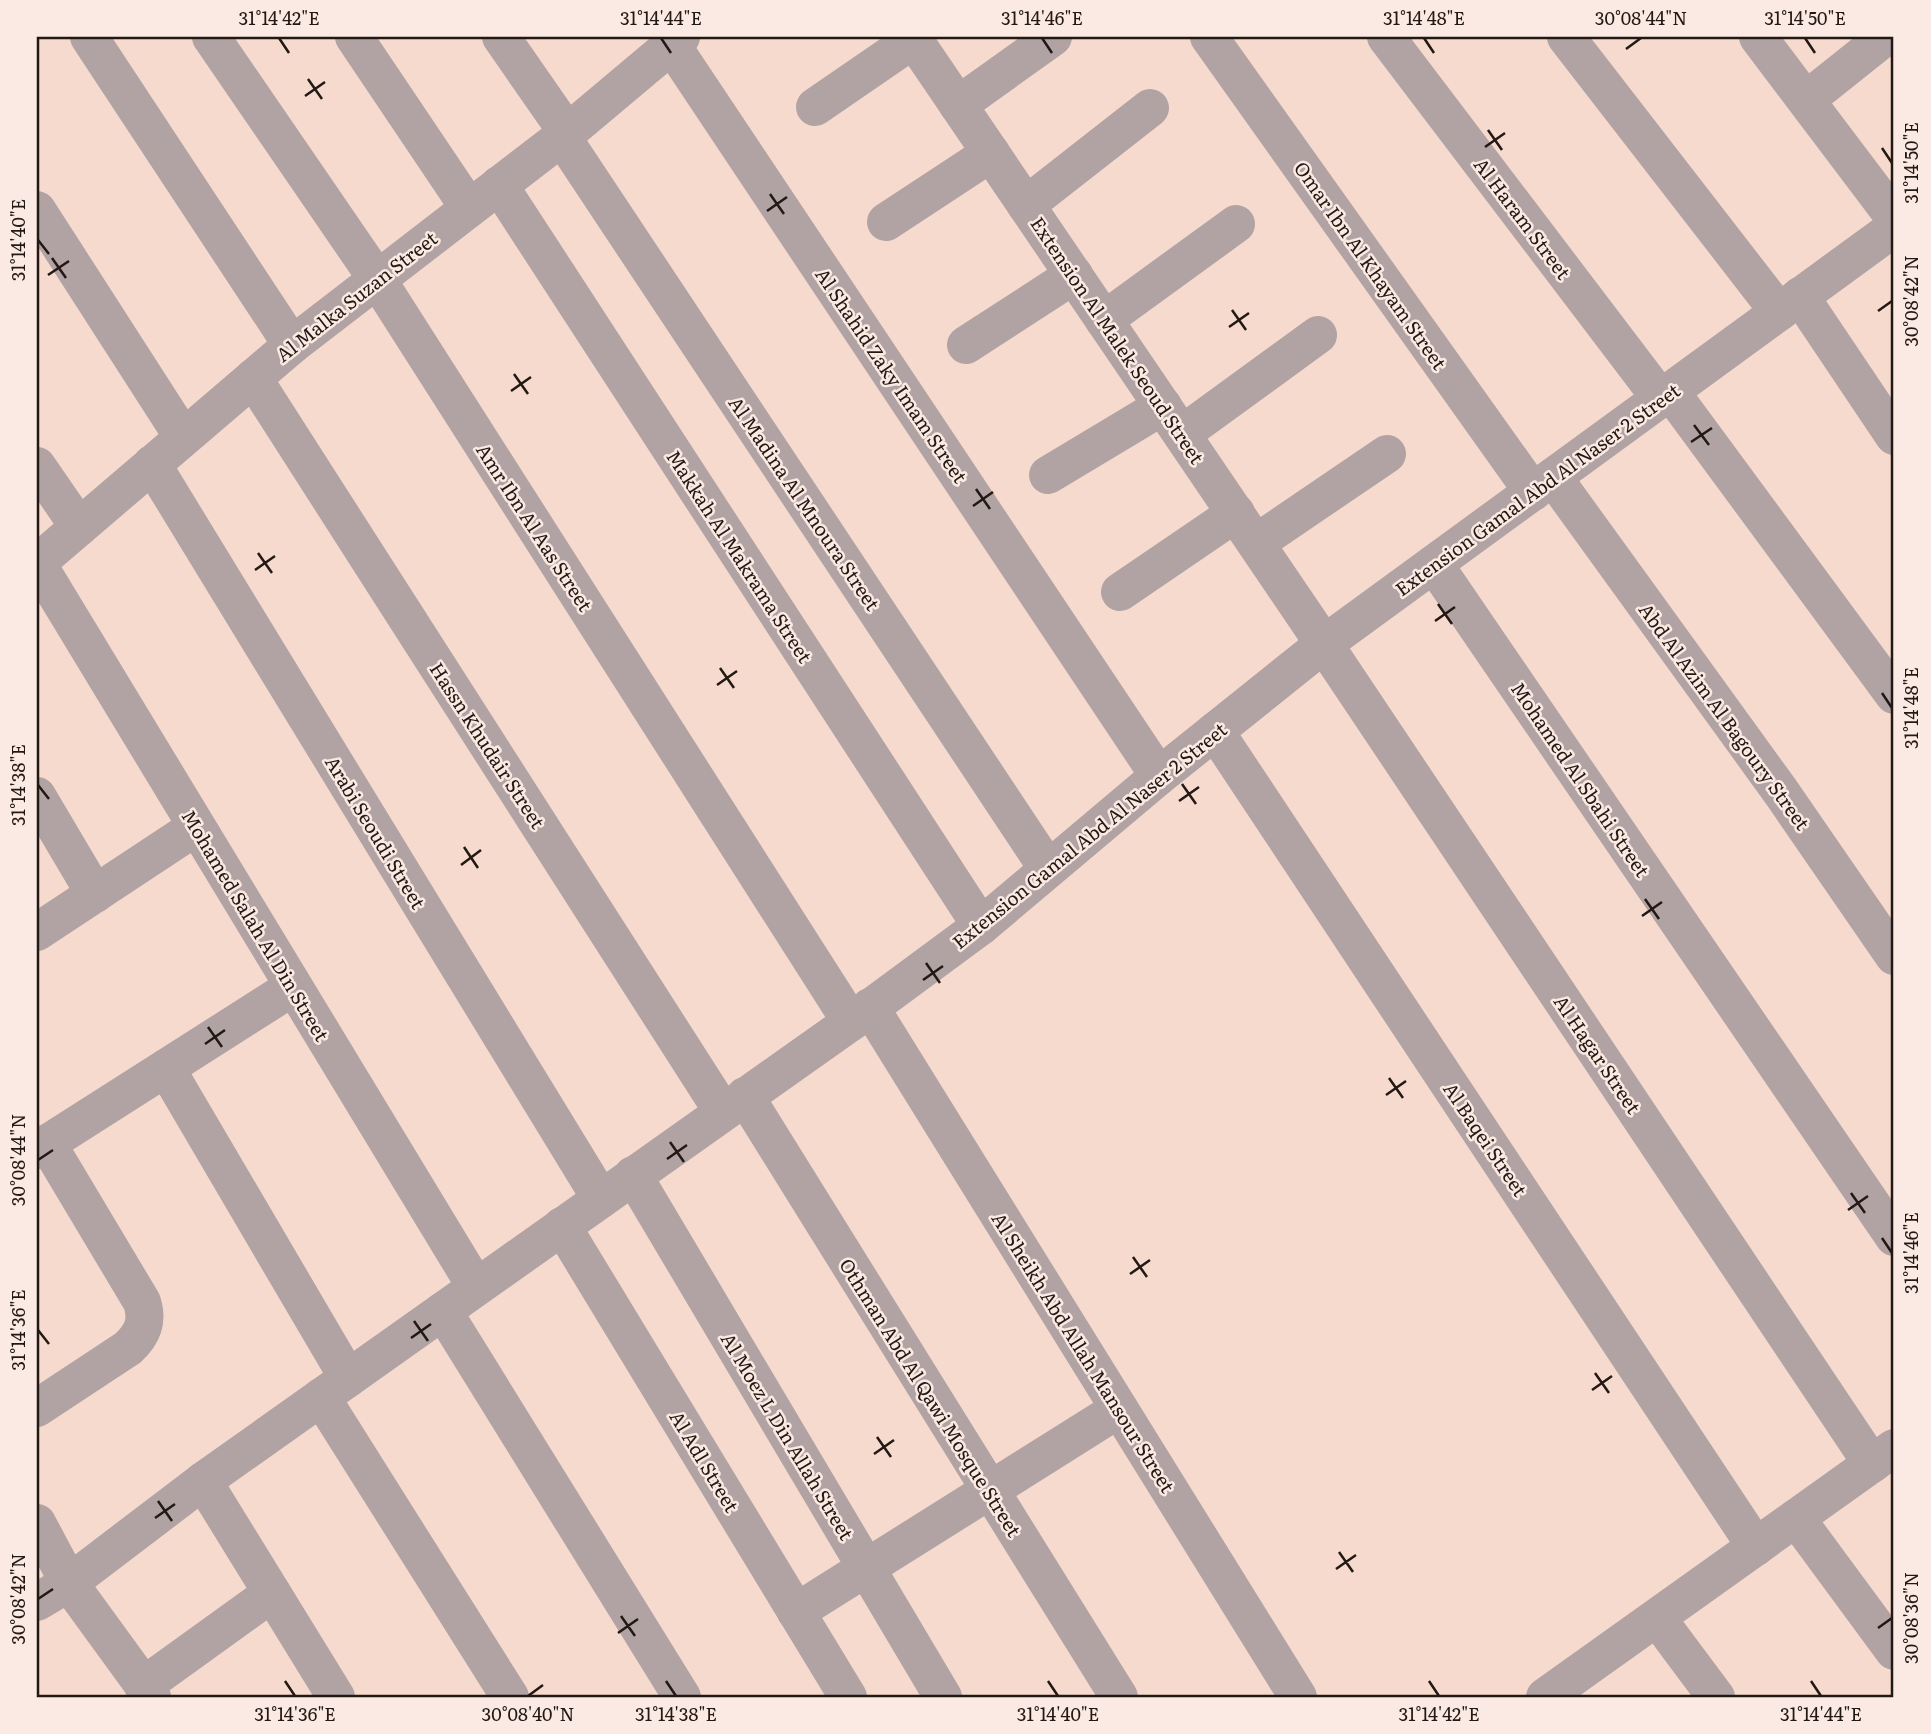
<svg xmlns="http://www.w3.org/2000/svg" width="1931" height="1734" viewBox="0 0 1931 1734" font-family="Literata,serif">
	<style>
		.lines { fill: none; stroke-linecap: round; stroke-linejoin: round }
		.minor { stroke: #b1a3a4; stroke-width: 38 }
		.ticks { fill: none; stroke: #231914; stroke-width: 2.5 }
		.labels { text-anchor: middle; dominant-baseline: central; stroke-width: 5; stroke-linejoin: round; paint-order: stroke }
		.street-label { font-size: 19px; fill: #231914; stroke: #fbeae3 }
		.neatline { fill: none; stroke: #231914; stroke-width: 2.5 }
		.ticks-label { font-size: 18px; text-anchor: middle; fill: #231914 }
	</style>
	<rect width="100%" height="100%" fill="#f6dace"/>
	<g class="lines">
		<!-- minor -->
		<g class="minor">
			<polyline points="89,37 292,345"/>
			<polyline points="211,37 377,279 851,1022"/>
			<polyline points="354,37 469,208"/>
			<polyline points="501,37 567,132"/>
			<polyline points="912,37 1324,644 1872,1464"/>
			<polyline points="1209,37 1533,492"/>
			<polyline points="1386,37 1661,399"/>
			<polyline points="1566,37 1779,312"/>
			<polyline points="1758,37 1894,217"/>
			<polyline points="671,44 1159,776"/>
			<polyline points="1806,100 1885,37"/>
			<polyline points="958,105 1053,37"/>
			<polyline points="815,107 914,39"/>
			<polyline points="562,137 1048,869"/>
			<polyline points="499,185 981,926"/>
			<polyline points="1026,205 1150,108"/>
			<polyline points="37,210 183,437"/>
			<polyline points="886,222 991,153"/>
			<polyline points="1800,296 1894,436"/>
			<polyline points="1104,320 1236,224"/>
			<polyline points="966,345 1074,275"/>
			<polyline points="253,378 723,1112"/>
			<polyline points="1670,391 1894,695"/>
			<polyline points="1182,434 1318,335"/>
			<polyline points="152,464 601,1199"/>
			<polyline points="37,466 79,527"/>
			<polyline points="1048,475 1163,406"/>
			<polyline points="1553,477 1781,792 1894,956"/>
			<polyline points="1256,543 1387,454"/>
			<polyline points="37,563 476,1287"/>
			<polyline points="37,563 292,345 562,137 681,37"/>
			<polyline points="1434,564 1894,1237"/>
			<polyline points="1120,592 1236,513"/>
			<polyline points="1215,731 1756,1547"/>
			<polyline points="37,796 95,894"/>
			<polyline points="37,932 196,827"/>
			<polyline points="870,1007 1298,1697"/>
			<polyline points="166,1068 348,1378"/>
			<polyline points="745,1096 1119,1697"/>
			<polyline points="37,1150 293,987"/>
			<polyline points="633,1175 943,1697"/>
			<polyline points="562,1226 848,1697"/>
			<polyline points="443,1311 682,1697"/>
			<polyline points="321,1397 510,1697"/>
			<path d="M37 1408 128 1348C143 1334 148 1321 142 1302L47 1143"/>
			<polyline points="203,1481 336,1697"/>
			<polyline points="1796,1518 1894,1651"/>
			<polyline points="37,1523 69,1583 152,1697"/>
			<polyline points="37,1602 69,1583 203,1481 851,1022 981,926 1159,776 1324,644 1894,228"/>
			<polyline points="796,1612 1119,1409"/>
			<polyline points="1657,1618 1716,1697"/>
			<polyline points="143,1686 272,1593"/>
			<polyline points="1545,1697 1894,1448"/>
		</g>
	</g>
	<!-- ticks -->
	<path class="ticks" d="M279 38 289 53M661 38 671 53M1042 38 1052 53M1424 38 1434 53M1805 38 1815 53M1626 49 1641 38M308 79 322 99M305 96 325 82M1488 130 1502 150M1485 147 1505 133M1882 148 1892 163M770 194 784 214M767 211 787 197M38 240 49 254M52 258 66 278M48 275 69 261M1232 310 1246 330M1878 311 1892 301M1229 327 1249 313M514 374 528 394M511 391 531 377M1694 425 1709 445M1691 442 1712 428M976 489 990 509M973 506 993 492M258 553 272 573M255 570 275 556M1438 604 1452 624M1435 621 1455 607M720 668 734 688M717 685 737 671M1882 693 1892 708M1182 784 1196 804M38 785 49 799M1179 801 1199 787M464 847 478 868M461 865 481 850M1645 899 1659 919M1642 916 1662 902M926 963 940 983M923 980 943 966M208 1027 222 1047M205 1044 225 1030M1389 1078 1403 1098M1386 1095 1406 1081M670 1142 684 1162M667 1159 687 1145M38 1160 53 1150M1851 1193 1865 1213M1848 1210 1868 1196M1882 1238 1892 1253M1133 1257 1147 1277M1130 1274 1150 1260M414 1321 428 1341M38 1330 49 1344M411 1338 431 1324M1595 1373 1609 1393M1592 1390 1612 1376M877 1437 891 1457M874 1454 894 1440M158 1501 172 1521M155 1518 175 1504M1339 1552 1353 1572M1336 1569 1356 1555M38 1599 53 1589M621 1616 635 1636M1878 1628 1892 1618M618 1633 638 1619M285 1681 295 1696M666 1681 676 1696M1048 1681 1058 1696M1429 1681 1439 1696M1811 1681 1821 1696M528 1696 543 1685"/>
	<g class="labels">
		<!-- street labels -->
		<g class="street-label">
			<text transform="translate(1523 218) rotate(53)">Al Haram Street</text>
			<text transform="translate(1371 265) rotate(55)">Omar Ibn Al Khayam Street</text>
			<text transform="translate(356 296) rotate(-38)">Al Malka Suzan Street</text>
			<text transform="translate(1118 340) rotate(56)">Extension Al Malek Seoud Street</text>
			<text transform="translate(892 375) rotate(56)">Al Shahid Zaky Imam Street</text>
			<text transform="translate(1537 489) rotate(-36)">Extension Gamal Abd Al Naser 2 Street</text>
			<text transform="translate(805 503) rotate(56)">Al Madina Al Mnoura Street</text>
			<text transform="translate(535 527) rotate(57)">Amr Ibn Al Aas Street</text>
			<text transform="translate(740 556) rotate(57)">Makkah Al Makrama Street</text>
			<text transform="translate(1725 716) rotate(54)">Abd Al Azim Al Bagoury Street</text>
			<text transform="translate(488 745) rotate(57)">Hassn Khudair Street</text>
			<text transform="translate(1581 779) rotate(56)">Mohamed Al Sbahi Street</text>
			<text transform="translate(376 832) rotate(59)">Arabi Seoudi Street</text>
			<text transform="translate(1089 835) rotate(-39)">Extension Gamal Abd Al Naser 2 Street</text>
			<text transform="translate(256 925) rotate(59)">Mohamed Salah Al Din Street</text>
			<text transform="translate(1598 1054) rotate(56)">Al Hagar Street</text>
			<text transform="translate(1486 1139) rotate(56)">Al Baqei Street</text>
			<text transform="translate(1084 1352) rotate(58)">Al Sheikh Abd Allah Mansour Street</text>
			<text transform="translate(931 1397) rotate(58)">Othman Abd Al Qawi Mosque Street</text>
			<text transform="translate(788 1436) rotate(59)">Al Moez L Din Allah Street</text>
			<text transform="translate(705 1461) rotate(59)">Al Adl Street</text>
		</g>
	</g>
	<!-- border -->
	<rect width="1931" height="1734" fill="none" stroke="#fbeae3" stroke-width="77"/>
	<rect x="38" y="38" width="1854" height="1658" class="neatline"/>
	<g class="ticks-label">
		<text x="279" y="25">31°14'42"E</text>
		<text x="661" y="25">31°14'44"E</text>
		<text x="1042" y="25">31°14'46"E</text>
		<text x="1424" y="25">31°14'48"E</text>
		<text x="1641" y="25">30°08'44"N</text>
		<text x="1805" y="25">31°14'50"E</text>
		<text transform="translate(1912 163) rotate(-90)" y="6">31°14'50"E</text>
		<text transform="translate(19 240) rotate(-90)" y="6">31°14'40"E</text>
		<text transform="translate(1912 301) rotate(-90)" y="6">30°08'42"N</text>
		<text transform="translate(1912 708) rotate(-90)" y="6">31°14'48"E</text>
		<text transform="translate(19 785) rotate(-90)" y="6">31°14'38"E</text>
		<text transform="translate(19 1160) rotate(-90)" y="6">30°08'44"N</text>
		<text transform="translate(1912 1253) rotate(-90)" y="6">31°14'46"E</text>
		<text transform="translate(19 1330) rotate(-90)" y="6">31°14'36"E</text>
		<text transform="translate(19 1599) rotate(-90)" y="6">30°08'42"N</text>
		<text transform="translate(1912 1618) rotate(-90)" y="6">30°08'36"N</text>
		<text x="295" y="1721">31°14'36"E</text>
		<text x="528" y="1721">30°08'40"N</text>
		<text x="676" y="1721">31°14'38"E</text>
		<text x="1058" y="1721">31°14'40"E</text>
		<text x="1439" y="1721">31°14'42"E</text>
		<text x="1821" y="1721">31°14'44"E</text>
	</g>
</svg>
